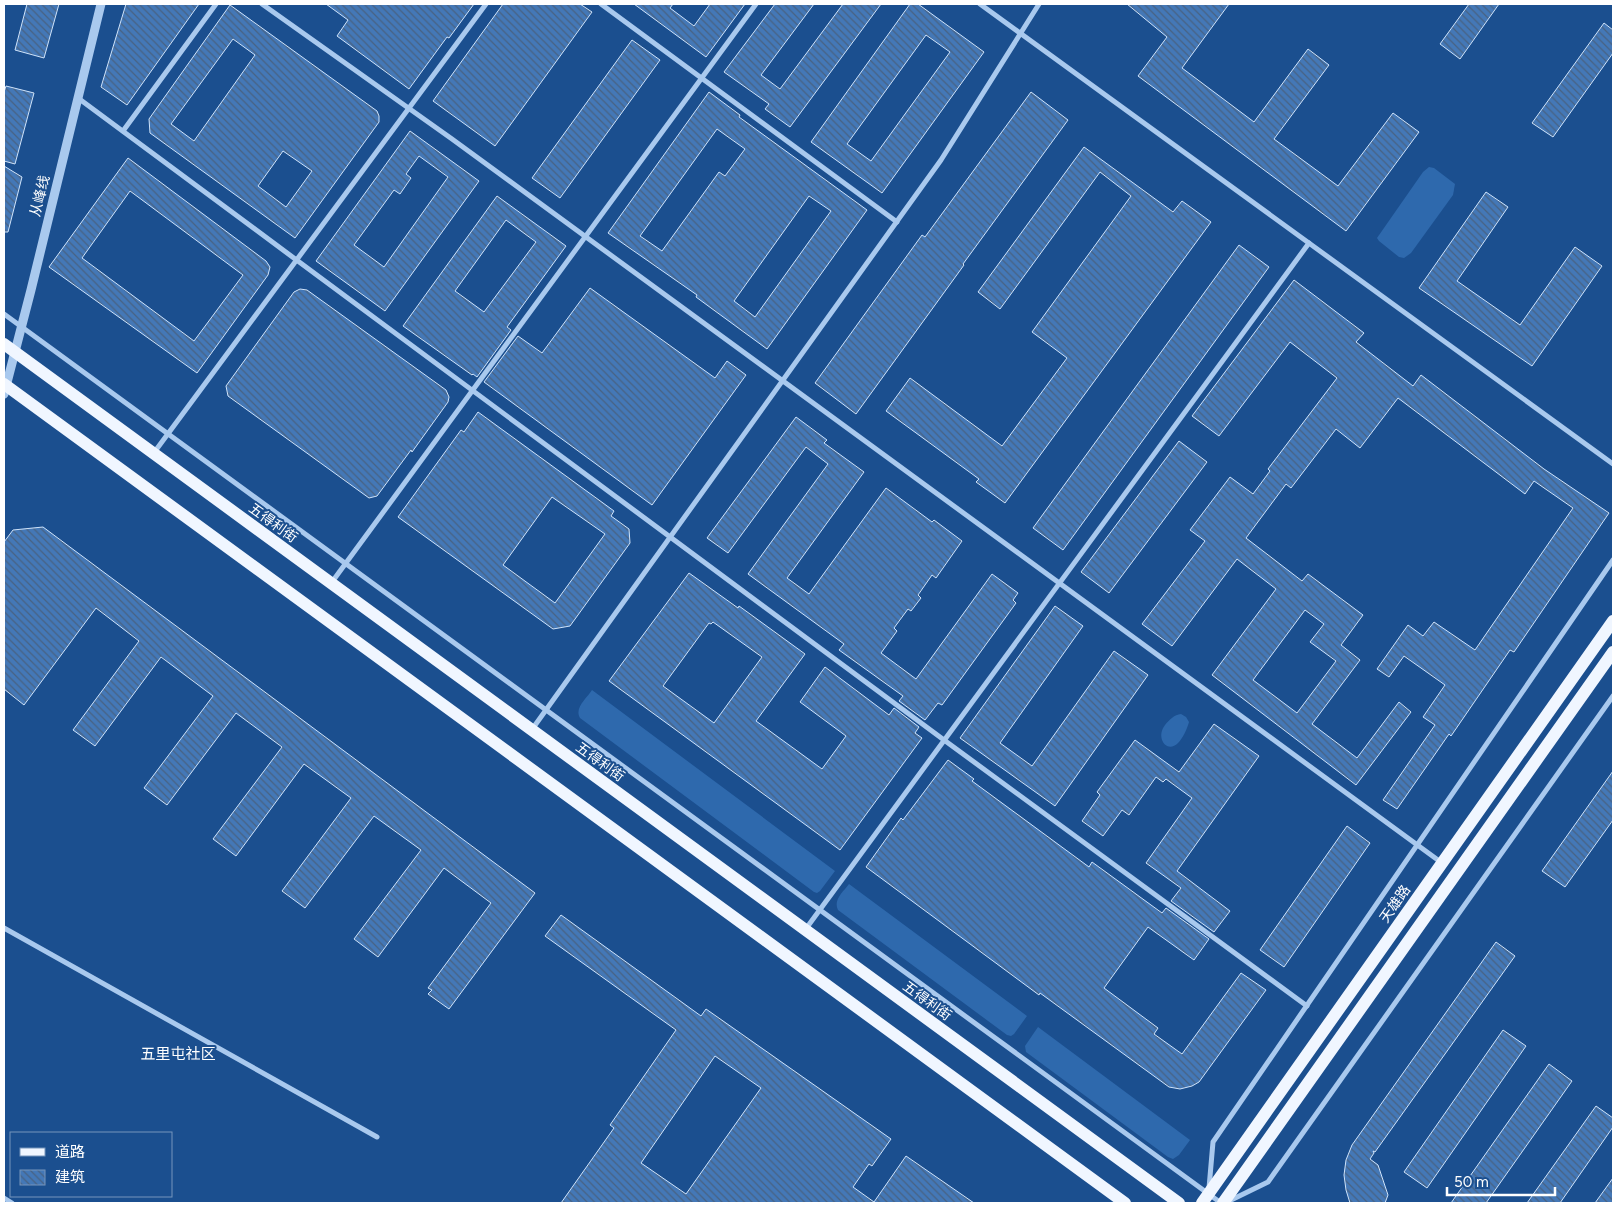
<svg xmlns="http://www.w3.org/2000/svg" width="1617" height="1207" viewBox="0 0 1617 1207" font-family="Figtree,'Noto Sans SC',sans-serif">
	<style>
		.grass { fill: #2e69ad }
		.building { fill: url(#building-back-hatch); stroke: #cfe3fa; fill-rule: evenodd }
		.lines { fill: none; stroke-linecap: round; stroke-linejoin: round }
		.minor { stroke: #a9c9ee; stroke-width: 5 }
		.tertiary { stroke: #a9c9ee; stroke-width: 9 }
		.primary { stroke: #f0f6ff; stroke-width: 12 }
		.labels { text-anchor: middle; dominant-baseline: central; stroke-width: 4; stroke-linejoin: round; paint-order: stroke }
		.street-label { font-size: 14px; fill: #fff; stroke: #1b4f8f }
		.neighbourhood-label { font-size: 15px; fill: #fff; stroke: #1b4f8f }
	</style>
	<defs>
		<pattern id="building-back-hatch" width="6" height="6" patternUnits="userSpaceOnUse" patternTransform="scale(1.25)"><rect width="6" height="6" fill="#4478b7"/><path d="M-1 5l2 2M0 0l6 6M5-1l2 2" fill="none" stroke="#486282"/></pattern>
	</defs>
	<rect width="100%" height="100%" fill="#1b4f8f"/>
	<!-- grass -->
	<g class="grass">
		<polygon points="1429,167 1434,168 1455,184 1453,195 1411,253 1404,258 1399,257 1379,241 1377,238 1423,172"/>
		<path d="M592 690 835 871 820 891 817 893 814 892 580 718C574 708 587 698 592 690Z"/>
		<path d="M1181 714 1186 717 1189 722C1187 729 1183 738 1178 743 1167 754 1155 738 1165 725 1170 719 1174 715 1181 714Z"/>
		<path d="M849 884 1027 1016 1014 1034 1011 1036 1007 1035 838 910C833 900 843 892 849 884Z"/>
		<polygon points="1038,1027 1190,1140 1179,1155 1173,1159 1168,1157 1026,1052 1025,1046"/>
	</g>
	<!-- building -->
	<g class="building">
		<polygon points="27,4 59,4 44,58 15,50"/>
		<polygon points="126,4 199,4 127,105 101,87"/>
		<polygon points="326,4 474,4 449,38 447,37 409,89 337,36 348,20"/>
		<polygon points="503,4 580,4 592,12 495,146 433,101"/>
		<polygon points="634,4 673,4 670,8 694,26 710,4 745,4 706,57"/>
		<polygon points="775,4 814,4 761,75 780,89 843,4 881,4 790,127 765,109 769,104 724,72"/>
		<path d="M910 4H918L984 52 882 193 811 142ZM926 35 950 52 871 161 847 144Z"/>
		<polygon points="1127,4 1229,4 1182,68 1254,122 1308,49 1329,65 1274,139 1338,186 1393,113 1419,132 1346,231 1138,76 1167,37"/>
		<polygon points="1469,4 1499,4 1460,59 1440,44"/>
		<path d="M230 5 377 111 379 116V122L295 238 150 133 149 119ZM233 39 255 55 194 141 171 124ZM283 151 312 171 286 207 258 186Z"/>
		<polygon points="1604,23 1613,30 1613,53 1553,137 1532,123"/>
		<polygon points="632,40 660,60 560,198 532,178"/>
		<polygon points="6,86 34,93 15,164 4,161 4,92"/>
		<path d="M709 92 740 115 739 117 867 210 767 349 696 297 697 295 608 233ZM717 129 745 149 725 176 719 172 662 251 640 236ZM809 196 831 211 755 317 734 301Z"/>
		<polygon points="1031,92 1068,120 963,264 964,265 856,414 815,383 922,235 925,237"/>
		<path d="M410 131 479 181 385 311 316 261ZM419 156 448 177 384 267 354 245 394 190 400 194 411 178 406 174Z"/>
		<polygon points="1084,147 1173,212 1182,201 1211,222 1005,503 976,482 979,479 886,411 910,378 1002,446 1067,358 1032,332 1131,196 1100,172 1000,309 978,292"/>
		<path d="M128 158 266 261 270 267 268 275 197 373 49 267ZM130 191 243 275 194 341 82 258Z"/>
		<polygon points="4,166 22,177 8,232 4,232"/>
		<polygon points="1486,192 1508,207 1457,281 1520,325 1575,247 1602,266 1532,366 1419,288"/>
		<path d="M497 196 566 246 507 327 511 330 477 377 473 374 472 375 403 326ZM506 220 536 242 484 312 455 291Z"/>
		<polygon points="1239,245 1269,267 1063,550 1033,528"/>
		<path d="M1294 280 1364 333 1356 342 1413 386 1421 375 1544 469 1609 513 1514 652 1510 650 1451 736 1449 734 1397 809 1383 800 1435 725 1423 717 1445 685 1404 656 1389 677 1377 669 1408 625 1423 636 1434 622 1475 650 1573 508 1534 481 1525 494 1398 398 1360 448 1336 429 1291 488 1286 484 1246 538 1302 581 1308 574 1363 615 1341 645 1360 660 1312 724 1357 758 1399 702 1411 712 1356 785 1212 675 1276 589 1237 559 1172 646 1142 624 1205 541 1190 530 1230 477 1253 494 1270 471 1268 469 1337 378 1290 342 1219 436 1192 416ZM1305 610 1324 624 1310 642 1336 661 1297 713 1253 680Z"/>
		<polygon points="590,288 715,378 727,361 746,375 652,505 484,382 518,336 542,353"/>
		<polygon points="300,289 307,290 446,390 449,397 448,402 412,452 411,450 377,496 369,498 228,396 226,386 294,292"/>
		<path d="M478 412 614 511 611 516 629 529 630 543 570 626 553 629 398 517 461 430 464 432ZM552 497 605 534 555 603 503 565Z"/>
		<polygon points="796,417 827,440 824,443 864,472 787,578 809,594 886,488 932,522 934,520 962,541 936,578 932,575 918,595 921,598 911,611 908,609 894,628 897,631 881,653 916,679 992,574 1018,593 1013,600 1016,603 942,705 938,703 925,720 899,701 903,696 839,650 844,644 748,574 828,464 806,447 728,553 707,538"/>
		<polygon points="1179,441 1207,462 1109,593 1081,572"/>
		<polygon points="43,527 535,893 449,1009 428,994 432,990 428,988 491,903 444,868 378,957 354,939 421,850 374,816 305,908 282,891 351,798 304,764 236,856 213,839 282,747 236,713 167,805 144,788 213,696 161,657 95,746 73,730 139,641 96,608 24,705 4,689 4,542 13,530"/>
		<path d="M689 573 738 608 739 606 805 654 756 721 822 769 846 736 800 702 825 667 889 715 894 708 919 727 915 733 922 738 840 850 609 681ZM713 622 762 657 714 723 663 686 709 623 711 624Z"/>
		<polygon points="1055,606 1083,626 1000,743 1032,766 1114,651 1148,675 1055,806 960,738"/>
		<polygon points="1214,724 1259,756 1177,871 1230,911 1214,932 1171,901 1181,888 1146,863 1192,798 1166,779 1163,782 1156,777 1129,815 1122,810 1103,836 1082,821 1100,795 1097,792 1135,740 1179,772"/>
		<polygon points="948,760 974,779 972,781 1089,867 1092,862 1162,913 1166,908 1209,939 1194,960 1148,927 1104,988 1158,1028 1154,1034 1182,1054 1241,973 1266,990 1199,1082 1192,1086 1180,1089 1169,1087 1040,993 1039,995 866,867 901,818 903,820"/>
		<polygon points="1613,771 1613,820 1565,887 1542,871"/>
		<polygon points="1347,826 1370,843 1284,967 1260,950"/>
		<path d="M561 915 701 1016 706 1009 891 1139 872 1166 869 1164 853 1187 874 1202 906 1156 974 1203H561L614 1128 610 1125 676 1030 545 936ZM715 1056 761 1088 686 1194 641 1163Z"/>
		<polygon points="1496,942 1515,956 1375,1152 1373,1151 1374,1153 1370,1159 1378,1165 1388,1195 1385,1203 1350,1203 1346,1190 1344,1175 1346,1160 1352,1145"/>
		<polygon points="1503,1030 1526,1046 1427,1188 1404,1172"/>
		<polygon points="1549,1064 1572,1081 1486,1203 1451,1203"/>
		<polygon points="1596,1106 1613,1118 1613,1127 1560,1203 1527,1203"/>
		<polygon points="1613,1178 1613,1203 1595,1203"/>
	</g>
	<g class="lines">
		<!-- minor -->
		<g class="minor">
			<polyline points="262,4 452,139 1442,863"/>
			<polyline points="601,4 897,222"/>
			<polyline points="980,4 1613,464"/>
			<polyline points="78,98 944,740 1307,1006"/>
			<polyline points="123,131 216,4"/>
			<polyline points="4,314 1221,1203"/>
			<polyline points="153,454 486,4"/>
			<polyline points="332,582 756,4"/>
			<polyline points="533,728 941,160 1039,4"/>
			<polyline points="4,928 377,1137"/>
			<polyline points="805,930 1309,243"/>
			<polyline points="1209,1188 1213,1142 1613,560"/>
			<polyline points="4,1198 12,1203"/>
			<polyline points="1227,1202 1268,1182 1613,696"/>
		</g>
		<!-- tertiary -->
		<polyline class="tertiary" points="4,394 31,290 101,4"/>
		<!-- primary -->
		<g class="primary">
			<polyline points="4,344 1179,1203"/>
			<polyline points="4,384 1125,1203"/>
			<polyline points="1202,1203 1613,621"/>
			<polyline points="1223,1203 1613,652"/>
		</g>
	</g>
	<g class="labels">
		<!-- street labels -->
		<g class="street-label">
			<text transform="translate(40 196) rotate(-76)">从峰线</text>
			<text transform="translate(273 523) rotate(36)">五得利街</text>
			<text transform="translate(600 762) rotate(36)">五得利街</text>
			<text transform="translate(1395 904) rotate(-55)">天雄路</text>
			<text transform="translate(927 1001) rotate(36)">五得利街</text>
		</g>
		<!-- neighbourhood labels -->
		<g class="neighbourhood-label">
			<text x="178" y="1054">五里屯社区</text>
		</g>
	</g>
	<!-- border -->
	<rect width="1617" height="1207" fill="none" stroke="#ffffff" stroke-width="10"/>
	<!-- legend -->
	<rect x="10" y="1132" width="162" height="65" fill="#1b4f8f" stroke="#7695bc"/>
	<rect x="20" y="1148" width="25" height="8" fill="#f0f6ff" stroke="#7695bc"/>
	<text x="55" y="1157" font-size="15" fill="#ffffff">道路</text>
	<rect x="20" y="1170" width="25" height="15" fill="url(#building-back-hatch)" stroke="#7695bc"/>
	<text x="55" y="1182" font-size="15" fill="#ffffff">建筑</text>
	<!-- scale -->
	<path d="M1447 1187v8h108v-8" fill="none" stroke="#ffffff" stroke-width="2.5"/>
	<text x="1454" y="1187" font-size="15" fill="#ffffff" stroke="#1b4f8f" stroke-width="4" paint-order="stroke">50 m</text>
</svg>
